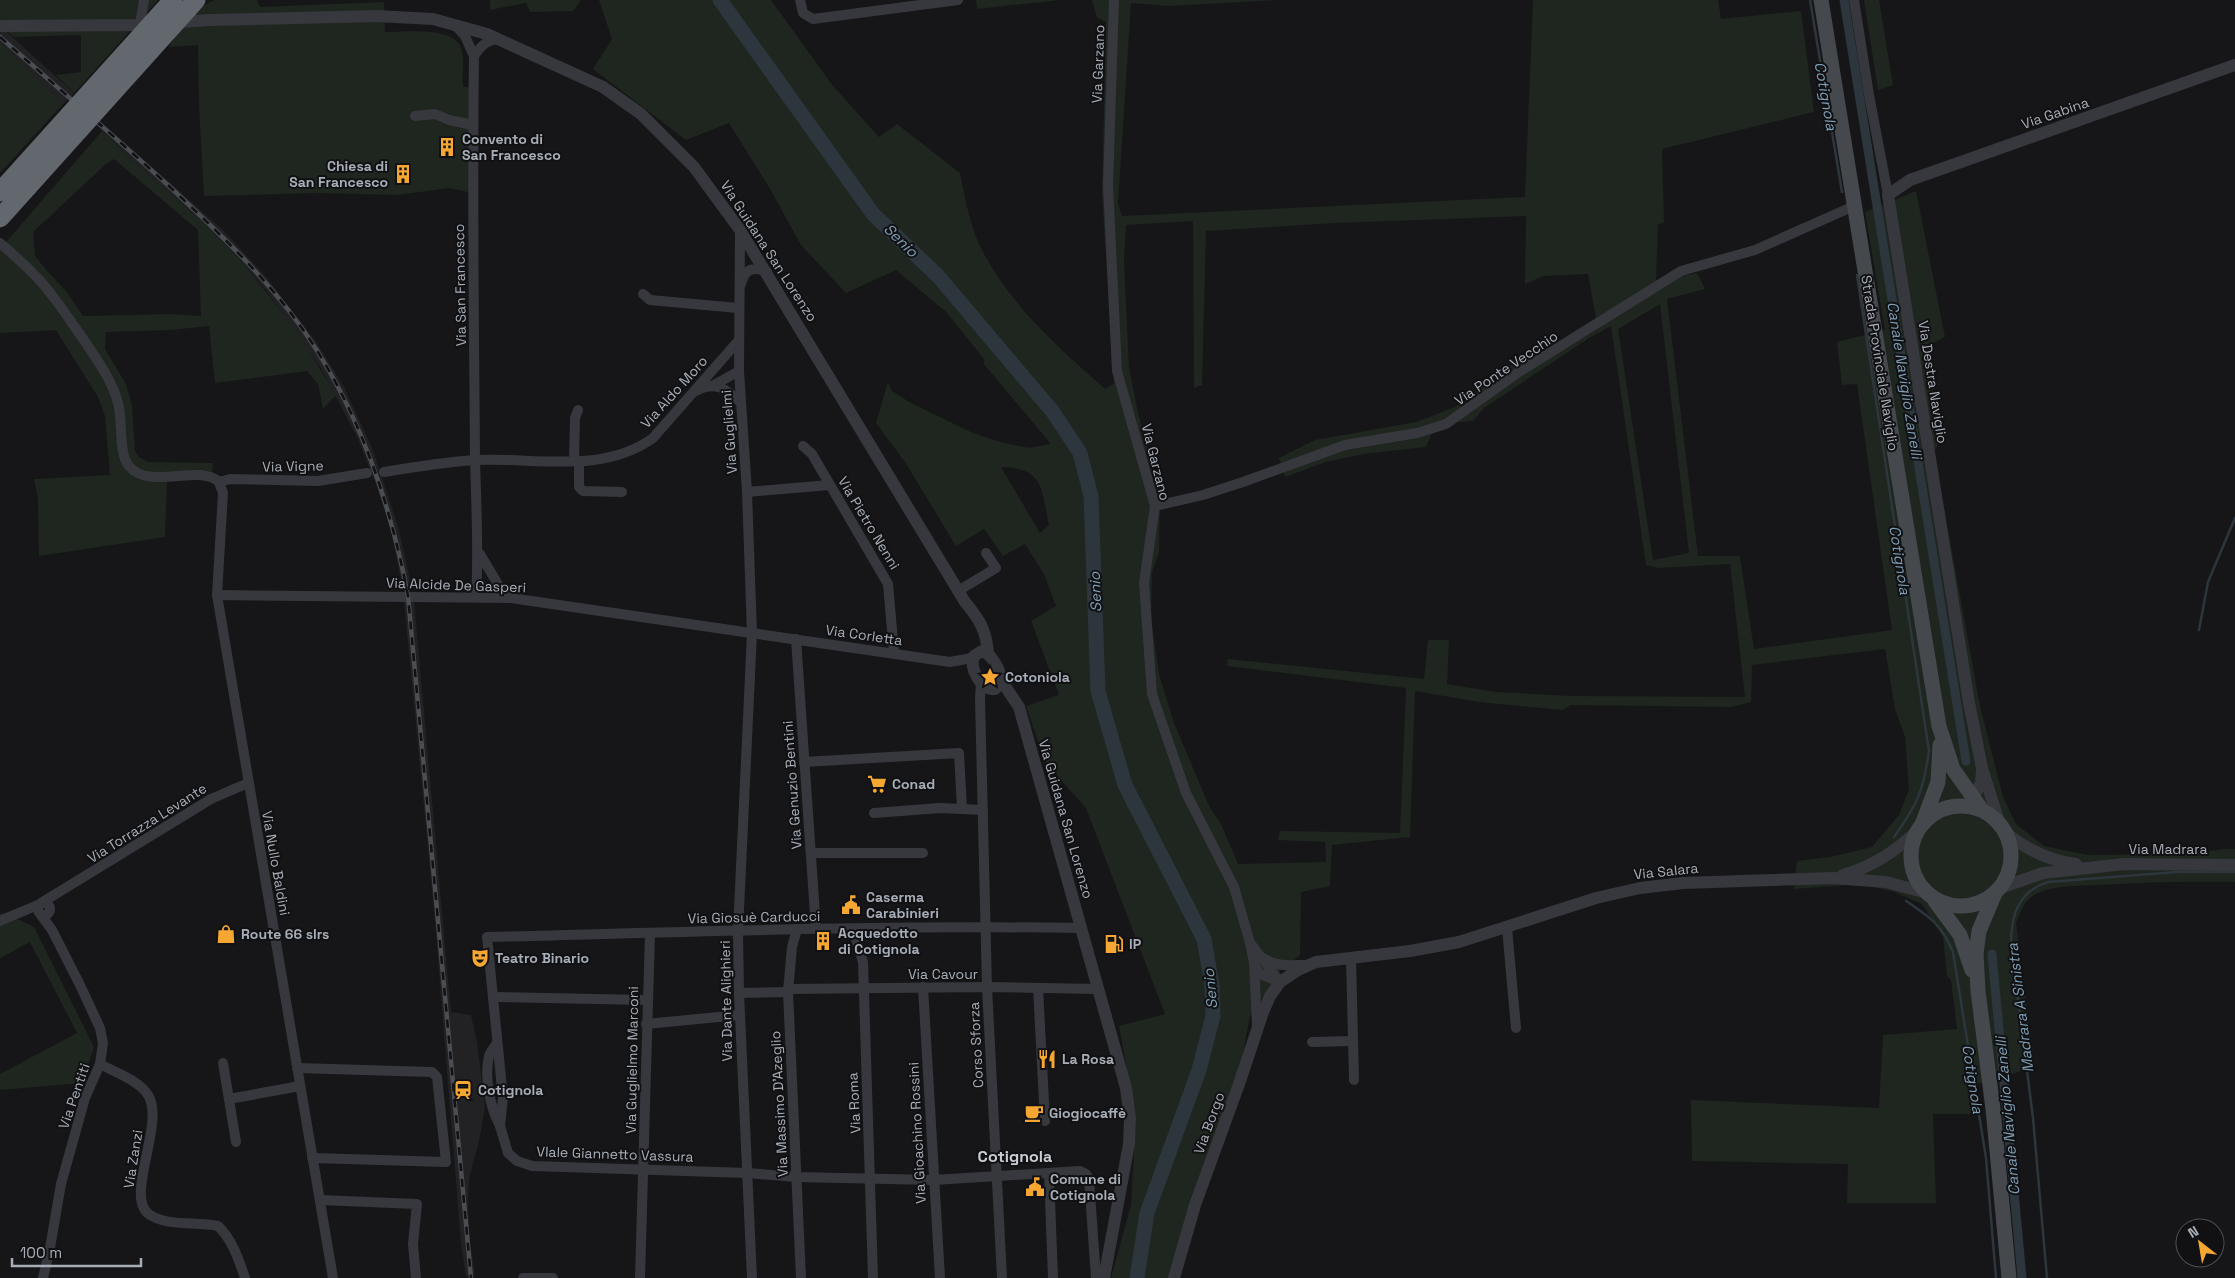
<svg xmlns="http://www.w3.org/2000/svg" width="2235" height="1278" viewBox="0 0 2235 1278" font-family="'Space Grotesk',sans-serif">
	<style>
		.built { fill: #222225 }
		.green { fill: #1e261f; fill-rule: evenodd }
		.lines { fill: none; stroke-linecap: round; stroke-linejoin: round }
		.stream { stroke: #2c363c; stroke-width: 2.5 }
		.canal { stroke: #2c363c; stroke-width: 9 }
		.river { stroke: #2c363c; stroke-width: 15 }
		.minor { stroke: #37383d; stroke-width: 10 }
		.tertiary { stroke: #37383d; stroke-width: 12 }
		.secondary { stroke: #45484d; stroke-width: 15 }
		.rail-casing { stroke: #4a4d52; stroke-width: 4.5 }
		.rail { stroke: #111113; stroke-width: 2.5; stroke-dasharray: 8; stroke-linecap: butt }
		.motorway-bridge { stroke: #63676e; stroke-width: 19 }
		.labels { text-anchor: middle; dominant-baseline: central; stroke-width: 4; stroke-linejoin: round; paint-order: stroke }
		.street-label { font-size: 14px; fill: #a8aeb8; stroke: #111113 }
		.poi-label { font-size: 14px; font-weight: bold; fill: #a8aeb8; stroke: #111113; text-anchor: start }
		.water-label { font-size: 15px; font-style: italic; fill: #7e9eb4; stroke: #111113 }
		.quarter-label { font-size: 16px; font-weight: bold; fill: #c9cdd4; stroke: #111113 }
	</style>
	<rect width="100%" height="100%" fill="#161618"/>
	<!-- built -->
	<g class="built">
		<polygon points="0,26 74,93 63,104 0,42"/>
		<polygon points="99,120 223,230 266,277 316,342 344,387 372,448 398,526 412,589 403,590 392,535 376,484 358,439 322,370 269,294 244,264 205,224 136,164 96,125"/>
		<polygon points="404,601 414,601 451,1012 471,1015 477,1042 485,1107 479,1141 469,1179 468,1205 470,1243 475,1275 466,1276 461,1244 435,921"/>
	</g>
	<!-- green -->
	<g class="green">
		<polygon points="0,0 158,0 74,93 56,75 81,72 81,35 14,37 0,26"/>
		<path d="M215 0H257L260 7 384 2 385 32C404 32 454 26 461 48 465 59 462 76 463 87H474L472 193 449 188 398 195 318 193 204 196 199 106 198 45 169 47C180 28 194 8 215 0Z"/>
		<polygon points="490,0 581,0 573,11 530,12 526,3 490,10"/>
		<path d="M599 0H771L833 86 879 137 897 124 960 173C965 198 970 227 982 250 1011 306 1059 348 1105 389L1114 384 1102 193 1106 22 1097 18 1092 0H1278L1168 6 1131 3 1118 203 1122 216 1525 197 1533 0H1718L1721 19 1801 11 1814 112 1662 149 1664 222 1658 225 1656 281 1697 273 1705 289 1667 299 1698 556H1740L1754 649 1892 630 1857 384 1842 385 1837 342 1885 330 1865 212 1916 191 1945 337 1924 348 1942 437 1934 452 1980 706 2003 797 2016 824 2044 846 2088 855 2188 854 2224 849H2235V882C2189 881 2144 882 2098 885 2078 886 2052 885 2034 895 2024 901 2020 913 2016 923L2035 1067 1970 1086 1974 1114H1933L1936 1203H1847L1848 1164 1692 1161 1691 1100 1879 1108 1883 1035 1957 1029 1951 980 1947 976 1943 937 1922 904 1894 892 1861 884 1794 889 1797 861 1830 857 1872 847 1899 815 1909 789 1905 737 1895 709 1885 649 1752 665 1751 702 1732 707 1571 705 1562 710 1479 702 1415 691 1410 837 1332 845 1330 886 1301 892 1300 955 1279 972 1250 1016 1240 1068 1171 1278H1111L1131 1205 1136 1120 1119 1026 1165 1014 1086 808 1045 762 1026 706 1059 695 1031 621 1056 606 1044 574 1025 544 1003 556 984 529 956 546 905 462 876 423 888 382 892 391 911 403 973 433 1000 442 1029 448 1051 444 983 363 985 360 946 312 896 270 846 293 801 245 770 189 729 123 686 140 593 69 612 39ZM1526 216 1525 284 1543 276 1588 274 1598 329 1548 359 1523 356 1455 407 1416 422 1315 440 1279 458 1285 477 1326 462 1363 454 1426 447 1436 424 1473 421 1484 408 1589 338 1611 326 1646 565 1658 568 1730 564 1745 697 1572 696 1496 692 1447 684 1449 640H1428L1424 679 1228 659 1227 666 1406 688 1400 833 1280 831 1278 840 1325 842 1326 862 1238 864 1221 824 1210 808 1174 723 1159 674 1151 619 1152 572 1159 552 1160 495 1138 413 1129 367 1124 261 1126 225 1193 221 1194 388 1202 385 1206 231 1335 223ZM1660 304 1689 553 1653 560 1618 329ZM1001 467C1045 468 1041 489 1049 525L1040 533Z"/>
		<polygon points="976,0 1061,0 977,9"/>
		<polygon points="1864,0 1879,0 1893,85 1878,90"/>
		<polygon points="0,42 63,104 0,173"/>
		<path d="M102 131 136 164 205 224 244 264 296 330 336 395 323 409 318 384 307 371 215 383 209 326 171 330 106 332 105 349 126 384 132 405 135 451 138 456 147 462 213 463 211 479 167 482 165 537 39 556 38 499 34 479 110 475 105 416 98 397 56 330 0 333V249ZM114 159 198 230 201 316 172 314 83 316 67 292 49 273 35 256 33 232 106 164Z"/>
		<polygon points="4,913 34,927 94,1047 82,1083 0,1090 0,1074 77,1033 30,942 0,958 0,914"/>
	</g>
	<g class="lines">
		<!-- stream -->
		<g class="stream">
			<polyline points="1810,0 1842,192"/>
			<path d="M1857 275 1929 751C1923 792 1918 803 1894 837"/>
			<polyline points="2199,630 2208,582 2235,518"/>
			<path d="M1906 901C1930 917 1942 925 1953 952L1986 1158 1996 1278"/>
			<path d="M2047 1278 2033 1118 2011 943C2011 914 2019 891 2048 882L2177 872H2235"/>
		</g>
		<!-- canal -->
		<g class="canal">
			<polyline points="1844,0 1966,761"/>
			<polyline points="1992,954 2022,1278"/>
		</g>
		<!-- river -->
		<polyline class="river" points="720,0 873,214 938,276 1053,412 1080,453 1091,496 1098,691 1125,785 1204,939 1212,985 1213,1016 1199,1070 1147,1213 1137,1278"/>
		<!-- minor -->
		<g class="minor">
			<polyline points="800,0 803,13 813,19 958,0"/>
			<polyline points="1114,0 1108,185 1117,371 1155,506 1144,583 1152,694 1186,793 1234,887 1250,943 1254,963 1257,1025"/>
			<polyline points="1854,0 1869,95 1888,195"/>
			<polyline points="140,25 144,0"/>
			<path d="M455 25 465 36 474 56C472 190 474 324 475 457 476 504 479 550 476 597"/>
			<path d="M474 56C481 46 486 40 499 39"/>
			<polyline points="415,116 435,114 449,120 473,125"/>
			<polyline points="740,230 739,371 747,492 752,633 738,931 739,993 752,1278"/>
			<path d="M0 243C18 259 37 275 51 294 63 309 73 325 84 340 97 360 112 380 118 403 123 421 118 453 129 466 149 491 197 463 219 482"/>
			<path d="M741 284C745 269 752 266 767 272"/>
			<polyline points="643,294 650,300 738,308"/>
			<polyline points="714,385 739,371"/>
			<path d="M696 391C715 380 727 389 741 403"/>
			<polyline points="803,446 812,454 888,584 894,653"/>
			<polyline points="574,461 575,418 578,410"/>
			<polyline points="579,461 579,487 583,491 622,492"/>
			<path d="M384 472C414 467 445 462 475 460 534 457 602 475 653 438L739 340"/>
			<polyline points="219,482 223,493 217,595 333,1278"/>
			<polyline points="219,482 230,479 318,481 367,473"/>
			<polyline points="747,492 829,485"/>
			<polyline points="1155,506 1203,495 1243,482 1345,445 1417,433 1446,424 1519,372 1681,271 1755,250 1854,206"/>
			<polyline points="480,554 499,586 511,598"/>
			<polyline points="958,591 996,568 986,553"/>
			<polyline points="217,595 511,598 950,662 972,658"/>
			<polyline points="796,639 816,929"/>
			<polyline points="981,682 980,699 987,987 1002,1278"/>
			<polyline points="804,762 959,753 962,809"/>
			<polyline points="874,813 940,808 983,810"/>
			<polyline points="811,853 923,853"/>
			<circle cx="44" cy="909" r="6"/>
			<polyline points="41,903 211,799 248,783"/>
			<polyline points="41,915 52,930 80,985 100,1028 103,1043 100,1064 85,1098 61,1184 50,1248 43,1278"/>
			<polyline points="0,921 40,904"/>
			<path d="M1081 928C883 925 685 932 487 937L503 1098 500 1126 508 1153 517 1161 532 1166 747 1173 796 1177 933 1180 1080 1171 1086 1174 1089 1179 1096 1278"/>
			<polyline points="1507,928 1516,1028"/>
			<polyline points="797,929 792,947 788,992 801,1278"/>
			<polyline points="853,929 863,962 873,1278"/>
			<polyline points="1251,944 1280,982"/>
			<polyline points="1351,957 1354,1080"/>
			<path d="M1265 959C1276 967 1293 965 1307 965"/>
			<polyline points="1255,966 1260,974 1280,982"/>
			<polyline points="923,987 940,1278"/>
			<polyline points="1038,988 1045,1121"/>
			<polyline points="788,989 987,987 1098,989"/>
			<polyline points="739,993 788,992"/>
			<polyline points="493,997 647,1000"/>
			<polyline points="646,1024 739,1015"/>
			<polyline points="1312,1042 1353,1041"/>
			<path d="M497 1043C495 1047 490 1052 489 1056 484 1078 490 1107 500 1126"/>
			<polyline points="223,1063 236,1142"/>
			<path d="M100 1064C114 1072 139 1080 148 1095 166 1123 123 1199 150 1215 170 1227 196 1221 218 1226 232 1239 239 1260 245 1278"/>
			<polyline points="297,1068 432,1072 437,1077 446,1162 312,1158"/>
			<polyline points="229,1099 300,1086"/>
			<polyline points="1049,1173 1053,1278"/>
			<polyline points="320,1200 417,1204 413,1244 416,1278"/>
			<polyline points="523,1278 553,1278"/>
			<polyline points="640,1278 650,933"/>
		</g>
		<!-- tertiary -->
		<g class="tertiary">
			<path d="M0 26 140 25 209 20 377 16 433 19 487 34 603 87 641 114 694 167 740 230 965 602C980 620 986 630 988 653"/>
			<path d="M982 651C992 654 1002 672 1001 683L995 689C982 692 968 667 974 656Z"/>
			<polyline points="1001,680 1019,707 1126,1088 1130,1119 1129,1144 1104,1278"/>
			<polyline points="1968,807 1981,783 1982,771"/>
			<polyline points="2000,825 1982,768 1969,703 1888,195 1910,180 2235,65"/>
			<path d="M2006 833C2026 849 2049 861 2076 864"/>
			<path d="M1843 875C1874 866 1896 851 1919 829"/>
			<polyline points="2000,888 2043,873 2124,864 2235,865"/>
			<polyline points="1174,1278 1195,1205 1239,1084 1263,1012 1270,996 1280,982 1298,970 1316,962 1410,951 1459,942 1596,898 1640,888 1683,883 1833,878 1886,882 1927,893"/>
		</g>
		<!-- secondary -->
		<g class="secondary">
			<polyline points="1821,0 1939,726 1953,769 1982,810"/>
			<circle cx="1961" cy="856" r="50"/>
			<polyline points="1923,822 1938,782 1940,745"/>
			<polyline points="1995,893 1979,931 1976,954 1978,991 1993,1109 2009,1278"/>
			<polyline points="1935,901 1960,935 1972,970"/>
		</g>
		<!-- rail casing -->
		<g class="rail-casing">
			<path id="rail" d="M0 37C57 87 114 136 170 187 218 232 266 277 304 331 359 410 390 501 408 596L471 1278"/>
		</g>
		<!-- rail -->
		<use href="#rail" class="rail"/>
		<!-- motorway-bridge -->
		<g class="motorway-bridge">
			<polyline points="0,192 173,0"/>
			<polyline points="0,218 196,0"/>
		</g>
	</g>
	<!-- icons -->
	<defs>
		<g id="building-bare" transform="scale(1.5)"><path d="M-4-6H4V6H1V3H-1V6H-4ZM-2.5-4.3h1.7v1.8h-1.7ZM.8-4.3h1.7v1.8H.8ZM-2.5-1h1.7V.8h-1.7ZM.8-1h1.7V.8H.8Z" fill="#f5a731" stroke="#111113" stroke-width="2.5" paint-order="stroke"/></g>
		<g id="sight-bare" transform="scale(1.5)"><path d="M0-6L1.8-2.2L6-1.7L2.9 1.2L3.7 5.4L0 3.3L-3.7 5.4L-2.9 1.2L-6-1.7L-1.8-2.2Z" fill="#f5a731" stroke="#111113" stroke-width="2.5" paint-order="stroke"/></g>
		<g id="supermarket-bare" transform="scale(1.5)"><path d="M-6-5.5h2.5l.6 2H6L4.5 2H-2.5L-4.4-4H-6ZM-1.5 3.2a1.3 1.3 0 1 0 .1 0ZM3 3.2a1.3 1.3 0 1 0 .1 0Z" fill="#f5a731" stroke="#111113" stroke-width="2.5" paint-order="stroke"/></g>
		<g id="civic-bare" transform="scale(1.5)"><path d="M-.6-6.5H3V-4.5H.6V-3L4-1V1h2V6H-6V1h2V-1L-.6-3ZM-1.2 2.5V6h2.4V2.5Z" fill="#f5a731" stroke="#111113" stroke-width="2.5" paint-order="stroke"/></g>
		<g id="shop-bare" transform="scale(1.5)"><path d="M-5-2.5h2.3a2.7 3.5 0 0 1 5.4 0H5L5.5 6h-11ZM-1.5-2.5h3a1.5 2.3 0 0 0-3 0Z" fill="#f5a731" stroke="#111113" stroke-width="2.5" paint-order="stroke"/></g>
		<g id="fuel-bare" transform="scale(1.5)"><path d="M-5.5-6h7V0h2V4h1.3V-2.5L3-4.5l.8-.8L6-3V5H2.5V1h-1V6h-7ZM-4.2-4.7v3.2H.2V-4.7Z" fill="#f5a731" stroke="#111113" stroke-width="2.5" paint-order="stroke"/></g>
		<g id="theatre-bare" transform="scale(1.5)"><path d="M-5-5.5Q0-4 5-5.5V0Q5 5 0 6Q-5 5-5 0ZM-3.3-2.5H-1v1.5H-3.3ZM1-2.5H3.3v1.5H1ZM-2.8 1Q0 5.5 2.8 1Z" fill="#f5a731" stroke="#111113" stroke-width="2.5" paint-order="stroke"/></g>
		<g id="restaurant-bare" transform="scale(1.5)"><path d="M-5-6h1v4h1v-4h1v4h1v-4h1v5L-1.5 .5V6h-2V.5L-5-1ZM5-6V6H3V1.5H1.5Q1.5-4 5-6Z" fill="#f5a731" stroke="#111113" stroke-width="2.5" paint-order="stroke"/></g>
		<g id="station-bare" transform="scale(1.5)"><path d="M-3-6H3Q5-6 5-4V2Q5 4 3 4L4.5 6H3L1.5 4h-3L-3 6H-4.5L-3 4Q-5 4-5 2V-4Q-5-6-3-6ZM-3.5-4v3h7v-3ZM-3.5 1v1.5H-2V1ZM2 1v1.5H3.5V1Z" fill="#f5a731" stroke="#111113" stroke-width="2.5" paint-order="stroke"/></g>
		<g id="cafe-bare" transform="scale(1.5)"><path d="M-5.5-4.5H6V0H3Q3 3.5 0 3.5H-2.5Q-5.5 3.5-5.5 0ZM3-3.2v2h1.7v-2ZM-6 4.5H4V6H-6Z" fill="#f5a731" stroke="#111113" stroke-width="2.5" paint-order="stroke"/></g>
	</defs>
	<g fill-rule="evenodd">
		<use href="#building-bare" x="447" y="147"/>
		<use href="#building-bare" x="403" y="174"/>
		<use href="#sight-bare" x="990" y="677"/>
		<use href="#supermarket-bare" x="877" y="784"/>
		<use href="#civic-bare" x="851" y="905"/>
		<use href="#shop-bare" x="226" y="934"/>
		<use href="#building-bare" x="823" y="941"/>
		<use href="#fuel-bare" x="1114" y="944"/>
		<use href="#theatre-bare" x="480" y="958"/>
		<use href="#restaurant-bare" x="1047" y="1059"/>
		<use href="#station-bare" x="463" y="1090"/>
		<use href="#cafe-bare" x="1034" y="1113"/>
		<use href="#civic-bare" x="1035" y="1187"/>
	</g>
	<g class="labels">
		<!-- street labels -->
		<g class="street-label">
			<text transform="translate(1098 64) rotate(-88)">Via Garzano</text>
			<text transform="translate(2055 113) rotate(-19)">Via Gabina</text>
			<text transform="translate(769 251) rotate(57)">Via Guidana San Lorenzo</text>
			<text transform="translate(460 285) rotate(-91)">Via San Francesco</text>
			<text transform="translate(1880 363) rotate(81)">Strada Provinciale Naviglio</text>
			<text transform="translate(1506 368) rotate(-34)">Via Ponte Vecchio</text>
			<text transform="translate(1933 382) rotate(81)">Via Destra Naviglio</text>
			<text transform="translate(674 392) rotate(-48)">Via Aldo Moro</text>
			<text transform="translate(729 432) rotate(-94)">Via Guglielmi</text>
			<text transform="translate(1156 462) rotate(76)">Via Garzano</text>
			<text transform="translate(293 466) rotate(-1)">Via Vigne</text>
			<text transform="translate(869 523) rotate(59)">Via Pietro Nenni</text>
			<text transform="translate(456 585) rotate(2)">Via Alcide De Gasperi</text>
			<text transform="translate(864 635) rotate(8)">Via Corletta</text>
			<text transform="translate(792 785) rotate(-94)">Via Genuzio Bentini</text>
			<text transform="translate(1066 819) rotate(74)">Via Guidana San Lorenzo</text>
			<text transform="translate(147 823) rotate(-32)">Via Torrazza Levante</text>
			<text x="2168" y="849">Via Madrara</text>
			<text transform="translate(276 863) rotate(80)">Via Nullo Baldini</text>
			<text transform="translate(1666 871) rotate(-6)">Via Salara</text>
			<text transform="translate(754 917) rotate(-1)">Via Giosuè Carducci</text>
			<text x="943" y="974">Via Cavour</text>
			<text transform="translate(726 1001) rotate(-91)">Via Dante Alighieri</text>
			<text transform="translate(976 1045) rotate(-93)">Corso Sforza</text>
			<text transform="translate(632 1060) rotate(-89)">Via Guglielmo Marconi</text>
			<text transform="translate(74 1096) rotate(-71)">Via Pentiti</text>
			<text transform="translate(854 1103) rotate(-93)">Via Roma</text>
			<text transform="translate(779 1104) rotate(-93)">Via Massimo D'Azeglio</text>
			<text transform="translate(1209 1123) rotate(-70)">Via Borgo</text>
			<text transform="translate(917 1133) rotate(-93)">Via Gioachino Rossini</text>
			<text transform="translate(615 1154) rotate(2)">VIale Giannetto Vassura</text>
			<text transform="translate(133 1159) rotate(-81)">Via Zanzi</text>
		</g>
		<!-- poi labels -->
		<g class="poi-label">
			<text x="462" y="139">Convento di<tspan x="462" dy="16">San Francesco</tspan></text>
			<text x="388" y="166" text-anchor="end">Chiesa di<tspan x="388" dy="16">San Francesco</tspan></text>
			<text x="1005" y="677">Cotoniola</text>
			<text x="892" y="784">Conad</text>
			<text x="866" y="897">Caserma<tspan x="866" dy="16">Carabinieri</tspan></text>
			<text x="838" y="933">Acquedotto<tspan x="838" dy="16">di Cotignola</tspan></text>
			<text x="241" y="934">Route 66 slrs</text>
			<text x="1129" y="944">IP</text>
			<text x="495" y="958">Teatro Binario</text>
			<text x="1062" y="1059">La Rosa</text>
			<text x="478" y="1090">Cotignola</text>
			<text x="1049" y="1113">Giogiocaffè</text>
			<text x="1050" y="1179">Comune di<tspan x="1050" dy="16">Cotignola</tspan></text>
		</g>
		<!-- water labels -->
		<g class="water-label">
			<text transform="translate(1826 96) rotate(80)">Cotignola</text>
			<text transform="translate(901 240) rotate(44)">Senio</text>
			<text transform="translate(1905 380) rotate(81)">Canale Naviglio Zanelli</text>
			<text transform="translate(1900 560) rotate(81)">Cotignola</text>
			<text transform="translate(1095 592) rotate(-92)">Senio</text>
			<text transform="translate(1210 989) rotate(-95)">Senio</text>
			<text transform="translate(2020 1008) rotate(-97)">Madrara A Sinistra</text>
			<text transform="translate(1973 1079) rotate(81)">Cotignola</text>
			<text transform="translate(2007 1116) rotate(-95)">Canale Naviglio Zanelli</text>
		</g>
		<!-- quarter labels -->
		<g class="quarter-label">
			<text x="1015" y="1156">Cotignola</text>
		</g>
	</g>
	<!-- north arrow -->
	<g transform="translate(2200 1243) rotate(329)"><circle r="24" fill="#111113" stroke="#4d5055"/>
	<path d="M0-4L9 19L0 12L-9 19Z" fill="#f5a731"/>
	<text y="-8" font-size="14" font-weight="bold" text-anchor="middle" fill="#a8aeb8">N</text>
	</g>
	<!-- scale -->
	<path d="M12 1258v8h129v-8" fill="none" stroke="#a8aeb8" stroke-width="2.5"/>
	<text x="20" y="1258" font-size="15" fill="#a8aeb8" stroke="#111113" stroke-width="4" paint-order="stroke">100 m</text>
</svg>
